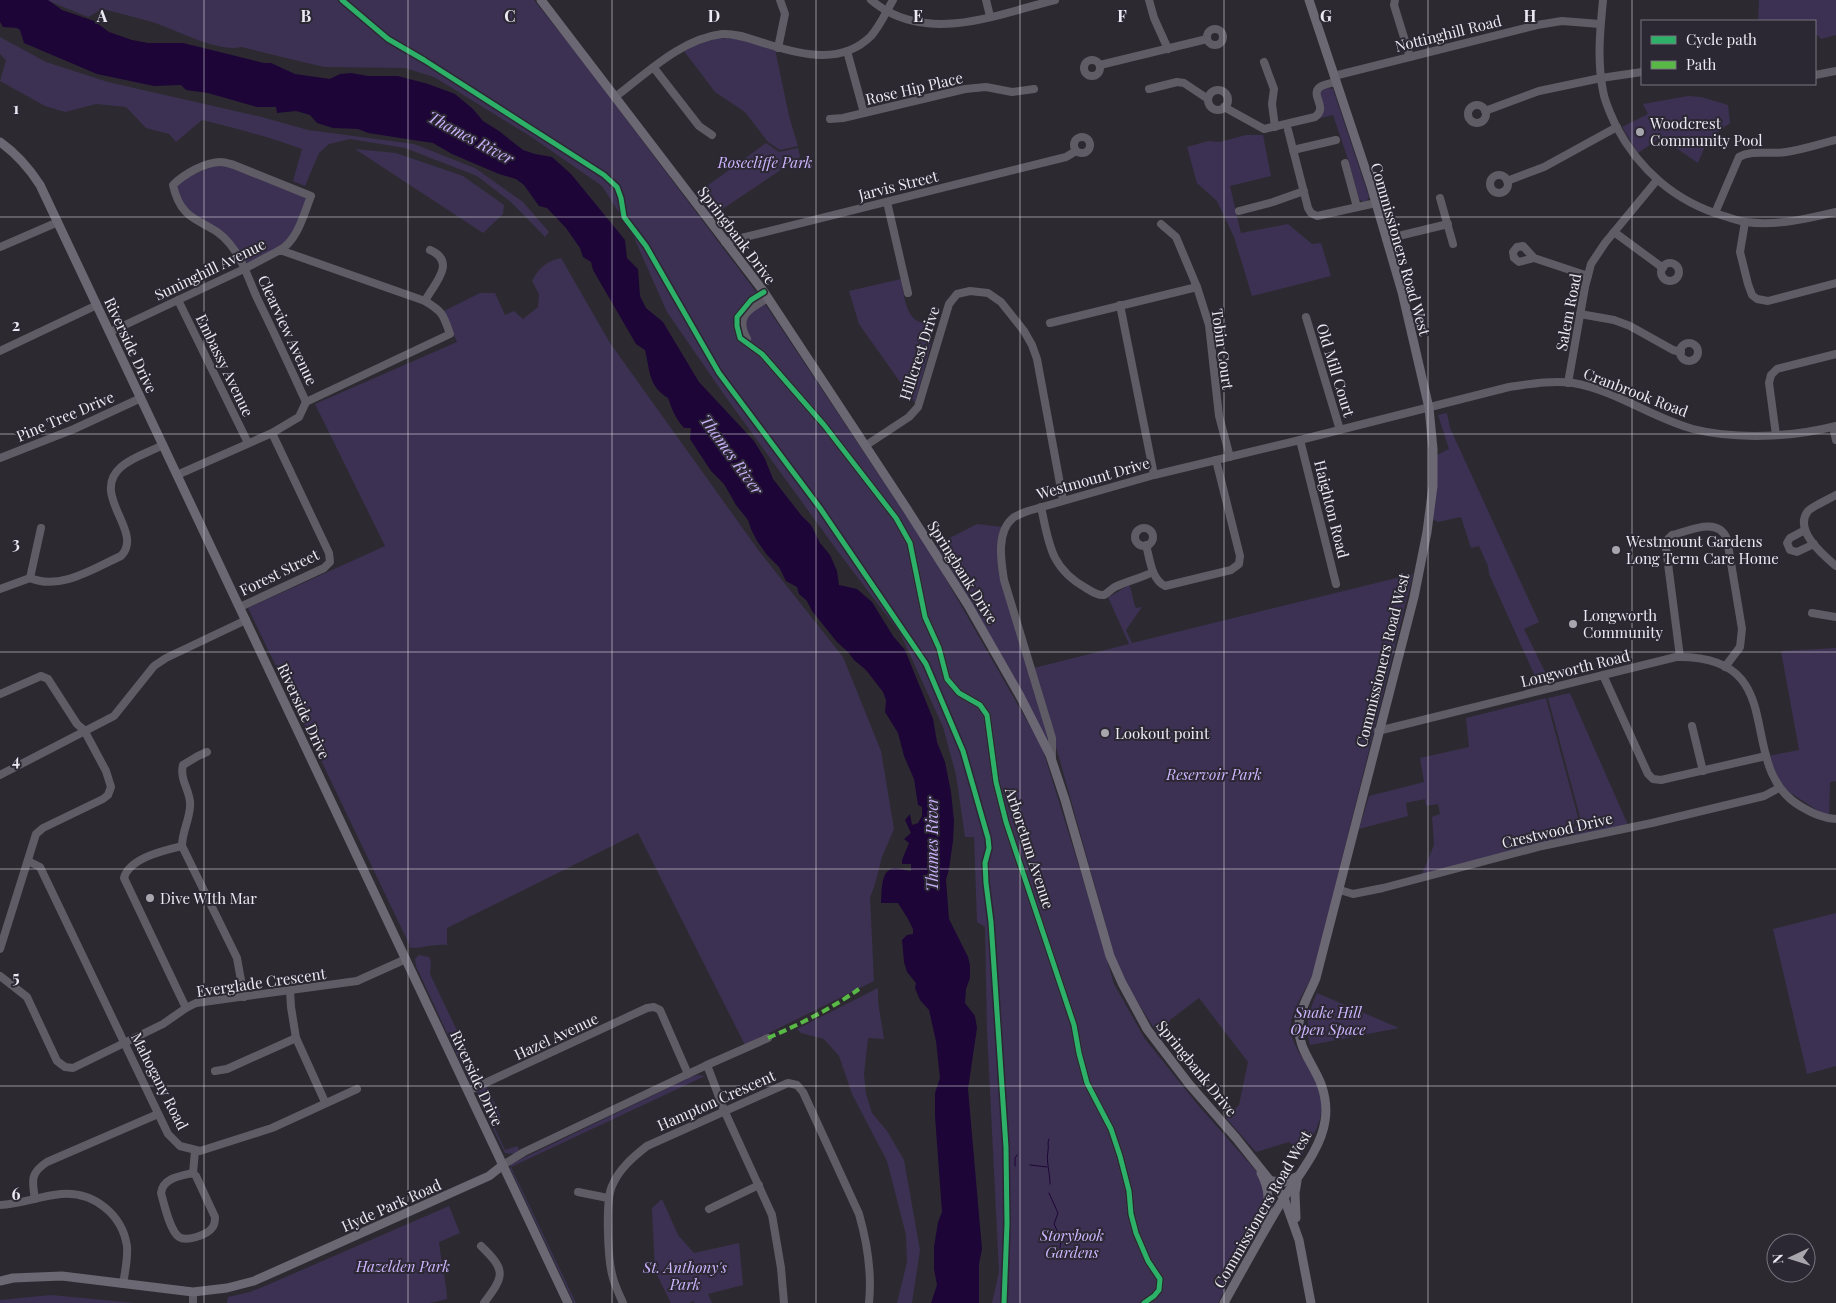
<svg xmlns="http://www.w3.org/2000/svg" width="1836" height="1303" viewBox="0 0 1836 1303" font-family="'Playfair Display',serif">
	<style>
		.green { fill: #3c3152 }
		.water { fill: #1d0538 }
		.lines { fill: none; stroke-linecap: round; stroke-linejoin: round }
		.stream { stroke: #1d0538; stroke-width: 1 }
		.minor { stroke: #5f5c66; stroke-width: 8 }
		.major { stroke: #6b6773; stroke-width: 9 }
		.quiet { stroke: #58b947; stroke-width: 4; stroke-dasharray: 8 4; stroke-linecap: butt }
		.cycleway-casing { stroke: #2b2733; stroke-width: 8 }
		.cycleway { stroke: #2db169; stroke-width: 5 }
		.grid { fill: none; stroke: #ebe9f1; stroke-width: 1; stroke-opacity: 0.55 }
		.poi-dot { fill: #a8a6ad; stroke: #2b2733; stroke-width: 2 }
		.labels { text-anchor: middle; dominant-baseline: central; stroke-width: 4; stroke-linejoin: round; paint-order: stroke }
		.street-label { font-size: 15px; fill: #ebe9f1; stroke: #2b2733 }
		.poi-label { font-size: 15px; fill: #ebe9f1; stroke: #2b2733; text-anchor: start }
		.park-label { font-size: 15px; font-style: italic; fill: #ceb6ff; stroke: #2b2733 }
		.water-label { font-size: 16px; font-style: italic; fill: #c9b1f9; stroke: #2b2733 }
		.grid-label { font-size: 16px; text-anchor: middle; font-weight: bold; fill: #ebe9f1; stroke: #2b2733; stroke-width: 4; stroke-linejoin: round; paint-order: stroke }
	</style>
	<rect width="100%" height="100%" fill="#2c2a30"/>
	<!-- green -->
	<g class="green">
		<path d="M46 0H534L574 50 763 301 931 553 1042 747 1095 918 1114 984 1145 1039 1198 1105 1258 1173 1266 1198 1259 1225 1218 1303H992L999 1272 987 1031 985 927 977 922 974 837H965L956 775 943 727 900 633 839 553 725 396 667 312 632 233 602 186 530 136 434 77 405 68 324 67 241 47C218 53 175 29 152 22 135 17 119 13 102 9L88 17Z"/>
		<polygon points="1759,0 1836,0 1836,35 1821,39 1815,33 1815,21 1758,21"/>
		<path d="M0 37 46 62 108 82 262 117 308 130 414 144 475 168 523 202 549 232 545 237 511 202 477 176 405 148 350 139 329 144 319 153 305 186 293 181 302 149C269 137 235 128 202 120L176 142 169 134 146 128 126 107 96 104 65 112 45 106 0 81 6 60 0 54Z"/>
		<polygon points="718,38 737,39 775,49 789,116 798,146 780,150 768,142 745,112 715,92 684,51 693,46"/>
		<polygon points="1327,88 1333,89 1369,197 1367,201 1363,202 1359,199 1349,162 1333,115 1317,119 1324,110 1319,92"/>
		<polygon points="1688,96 1701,97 1728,105 1730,123 1708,139 1698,163 1666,141 1663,136 1638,153 1622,127 1648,114 1643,104"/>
		<polygon points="1246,135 1263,135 1271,176 1230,186 1241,233 1288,224 1312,244 1321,243 1331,276 1252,296 1234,237 1217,201 1197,183 1187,147 1208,141 1220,142"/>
		<polygon points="766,143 779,152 798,148 800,157 712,216 696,194"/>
		<polygon points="355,149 396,153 463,176 504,205 503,214 483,233"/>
		<polygon points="217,165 228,166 305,197 306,200 294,231 282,246 250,263 245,262 226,234 194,216 187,208 180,199 177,189 178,184 182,180 208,168"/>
		<path d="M561 258 610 343 759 551 843 657 881 751 894 829 882 857 875 884 870 898 874 981 745 1045 638 833 447 928V945C435 943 415 950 408 947L410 946 248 608 385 546 315 404 457 342 444 311 480 293H495L505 315 514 311 523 319 538 307 539 294 532 281C539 267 546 262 561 258Z"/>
		<path d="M901 279C904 293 905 321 924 323L927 340 932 341 915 403 859 324 849 291Z"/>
		<polygon points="1447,413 1450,428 1539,622 1524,629 1549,680 1538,683 1489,574 1488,566 1479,546 1471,548 1461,517 1438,522 1432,519 1437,455 1449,449 1438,415"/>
		<polygon points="977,524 1003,527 998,553 1049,738 1048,742 978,614 936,545"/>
		<path d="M1413 574 1314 971C1308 987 1292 1009 1291 1024 1290 1040 1299 1053 1308 1066 1331 1099 1323 1123 1302 1154L1289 1142 1256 1152 1226 1118 1239 1105 1248 1062 1199 998 1170 1020 1162 1041 1130 990 1115 958 1034 668 1129 644 1107 595 1109 593 1111 596 1129 585C1133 592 1132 600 1136 608L1142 607 1126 630 1132 643Z"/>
		<polygon points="1836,648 1836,781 1830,782 1829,818 1780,786 1768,756 1799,750 1781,651"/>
		<polygon points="1570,693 1628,825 1570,837 1580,817 1548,698"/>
		<polygon points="1546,698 1578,817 1566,837 1422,874 1434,845 1432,817 1440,814 1438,804 1426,806 1425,799 1406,803 1408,816 1359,829 1369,796 1424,782 1420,758 1469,747 1466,718"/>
		<polygon points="1836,913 1836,1066 1807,1074 1773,929"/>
		<polygon points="419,955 429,957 431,961 430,974 462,1041 460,1043 478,1083 474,1085 470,1083 416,966 415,959"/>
		<polygon points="878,988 878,1002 884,1039 868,1038 864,1074 866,1094 872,1113 887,1131 904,1160 920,1250 912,1303 897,1303 907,1262 906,1235 887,1161 852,1094 839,1056 824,1039 801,1033 797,1029"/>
		<path d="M1317 993 1399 1028 1310 1045C1304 1025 1309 1011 1317 993Z"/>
		<polygon points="698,1075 705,1076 511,1167 576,1303 574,1303 510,1168 511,1164 691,1077"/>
		<polygon points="486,1085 501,1117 492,1122 505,1150 518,1146 519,1151 514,1154 505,1153 477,1096 477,1091"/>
		<polygon points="662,1199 678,1235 694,1253 739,1243 743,1285 708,1294 712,1303 695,1303 693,1301 689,1303 671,1303 655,1271 652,1208"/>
		<path d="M449 1206 460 1233 439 1242C441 1262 446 1279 447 1299L430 1303H227L228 1297 250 1292 265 1286Z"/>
		<polygon points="51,1295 135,1303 0,1303 0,1300"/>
	</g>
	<!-- water -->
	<path class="water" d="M0 0H48L62 10 94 21 109 32 132 40 148 43H183L264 63H271L295 74 330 79 340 74 351 73 368 76H398L428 84 455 94 473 109 483 121 499 131 523 150 535 154 552 157 571 174 625 240 627 258 638 269 640 296 646 308 663 322 699 382 754 441 765 459 773 479 801 515 811 525 820 543 830 555 837 571 839 585 857 589 872 602 893 636 905 650 933 719 937 742 945 762 951 792 954 821 953 841 949 869 946 880 949 919 968 957 970 965V978L966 989 965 1003 975 1016 977 1028 968 1089 982 1249 979 1264V1303H931L937 1285 934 1269V1247L938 1222 942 1212 935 1116V1093L940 1078 936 1041 929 1010 920 1000 915 988 916 983 907 972 904 962 902 940 907 935 913 934V929L908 919 898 903H881C882 892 880 869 895 868 901 868 905 871 911 871V864H902V860L909 843 904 839 911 833 905 820 910 814 912 825 918 823 922 816V807L918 805 914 779 904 756 898 733 885 712 886 700 883 692 866 670 854 660 848 652 837 642 812 611 807 601 799 594 797 587 786 581 779 567 767 555 757 541 751 529 748 520 736 505 724 484 711 471 690 439 691 428H684C676 419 672 410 668 398 648 386 650 370 645 350L636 344 593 270 591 262 583 257 580 248 566 228 547 208 539 206 524 185 516 179 499 174 452 154 433 143 368 133 358 129 333 128 317 123 310 115 296 111 277 113 276 107H257L208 93 186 90 181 85 154 86 97 74 24 43 20 30 17 28 3 27 0 22Z"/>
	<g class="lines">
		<!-- stream -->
		<g class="stream">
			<path d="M1049 1139C1047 1143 1049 1146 1048 1151 1046 1163 1050 1172 1050 1184"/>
			<polyline points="1030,1165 1047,1167"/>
			<polyline points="1015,1166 1015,1158 1017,1155"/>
			<polyline points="1049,1193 1058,1213 1054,1224 1061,1239 1060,1248"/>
		</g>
		<!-- minor -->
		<g class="minor">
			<path d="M871 0C876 4 881 8 887 11 939 40 1002 13 1055 0"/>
			<polyline points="986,0 990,16"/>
			<polyline points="1149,0 1154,18 1168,49"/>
			<polyline points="1395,0 1394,5 1410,57"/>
			<path d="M1603 0C1600 30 1597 61 1603 91 1605 103 1611 115 1616 126 1639 170 1676 202 1724 216 1731 218 1738 221 1746 222 1776 226 1807 219 1836 212"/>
			<circle cx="1215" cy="37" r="8"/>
			<polyline points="778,48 785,14 780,0"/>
			<polyline points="847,51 864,113"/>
			<circle cx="1092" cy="68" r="8"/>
			<polyline points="1264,62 1274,89 1272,104 1275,127"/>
			<polyline points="1100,65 1207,39"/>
			<polyline points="654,68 699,126 712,135"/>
			<polyline points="1815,75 1836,71"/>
			<polyline points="1334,76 1537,25 1562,21 1600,24"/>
			<polyline points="1149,89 1177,82 1184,83 1208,99"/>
			<circle cx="1218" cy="100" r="10"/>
			<path d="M615 97C647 73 681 39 722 34 737 33 753 40 767 44 802 55 842 65 871 36 880 26 886 12 893 0"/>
			<circle cx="1477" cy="114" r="9"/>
			<path d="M1224 107 1264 129 1315 117C1329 107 1309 95 1320 87 1324 84 1331 83 1336 82"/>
			<polyline points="1485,111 1539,91 1601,78 1642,72"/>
			<polyline points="830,119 843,118 965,89 986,87 1012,92 1034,89"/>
			<polyline points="1288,130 1308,208 1311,213 1317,216 1376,203"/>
			<circle cx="1082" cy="145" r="8"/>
			<polyline points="1293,150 1336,140"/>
			<polyline points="1345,163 1357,207"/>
			<circle cx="1499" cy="184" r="9"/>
			<polyline points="1507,181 1544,167 1617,127"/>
			<polyline points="1440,198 1453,244"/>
			<polyline points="887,202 908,293"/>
			<polyline points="1239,211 1273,202 1304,191"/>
			<path d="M1715 213 1739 157C1752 149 1771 155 1786 152 1802 150 1819 144 1836 140"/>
			<polyline points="1745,222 1740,252 1748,284 1752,295 1757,299 1768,301 1836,283"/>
			<polyline points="1161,224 1176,237 1197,287 1209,325 1219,416 1230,457"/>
			<polyline points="1614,232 1663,268"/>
			<polyline points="1386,239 1448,224"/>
			<polyline points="725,242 1066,157 1076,151"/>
			<polyline points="0,247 58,222"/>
			<path d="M280 250C298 240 304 213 311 196L234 165C230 164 225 162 221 162 205 162 184 174 173 185 182 227 209 218 229 243 242 258 249 280 257 298 274 332 290 367 306 402"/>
			<polyline points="1534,258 1523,246 1517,247 1513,252 1514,258 1519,262 1534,258 1588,276"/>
			<circle cx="1670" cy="272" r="9"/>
			<polyline points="764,292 751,300 737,317 737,326 740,338 762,354 824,425 896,518 910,543 925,617 939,648 947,679 959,693 980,705 987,715 996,782 1006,822 1074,1025 1079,1053 1087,1083 1111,1129 1120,1156 1129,1191 1131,1214 1136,1233 1148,1261 1160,1279 1159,1290 1154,1296 1144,1303"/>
			<polyline points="178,300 248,443"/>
			<path d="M425 301C433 285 458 262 430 250"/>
			<polyline points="1120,305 1154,475"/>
			<polyline points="1580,314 1614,320 1630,326 1673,350 1681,352"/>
			<polyline points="1306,317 1340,430"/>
			<polyline points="1050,323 1197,287"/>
			<path d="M110 332 244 269 280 250 425 301C443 312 443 314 450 334L306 402 299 417 272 433 177 475"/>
			<path d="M747 339C734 315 750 309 768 298"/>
			<circle cx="1689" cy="352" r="9"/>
			<polyline points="0,351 97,305"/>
			<polyline points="1568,383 1585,287 1591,264 1605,243 1657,180"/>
			<polyline points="1833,427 1836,440"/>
			<polyline points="1776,435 1769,383 1771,375 1777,369 1836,354"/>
			<polyline points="1300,440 1336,584"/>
			<polyline points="865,446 909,417 918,407 949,304 957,294 970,291 988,293 1001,302 1024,331 1032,345 1037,359 1063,500"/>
			<polyline points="0,458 74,429 141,398"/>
			<path d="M1836 495C1829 499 1813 506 1808 511 1793 530 1823 555 1836 566"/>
			<path d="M1041 507C1049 543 1050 568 1086 588 1091 591 1097 596 1104 595 1108 593 1112 588 1117 586 1128 581 1141 578 1153 572"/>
			<circle cx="1144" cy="537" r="9"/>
			<polyline points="1805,530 1790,538 1787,543 1790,550 1797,552 1814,544"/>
			<path d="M1146 545C1150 559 1151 579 1165 586L1231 570 1239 564 1240 556 1216 460"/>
			<polyline points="30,578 41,528"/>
			<path d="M0 589 30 578C60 591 94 568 121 556 145 532 89 495 121 467 132 457 150 452 163 445"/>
			<polyline points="240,607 324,568 330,562 329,553 272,433"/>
			<polyline points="1812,613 1836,617"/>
			<path d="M1680 657 1666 548 1667 540 1672 535C1689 531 1718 516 1727 539L1742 629 1740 647 1725 667"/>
			<polyline points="1603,675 1648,774 1653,779 1661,780 1766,756"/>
			<polyline points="0,694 41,676 48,679 77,724 84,730 106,771 111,787 108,795 103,799 43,828 36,834 0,949"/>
			<polyline points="1692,726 1703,771"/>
			<path d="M1378 731 1676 657C1795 655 1732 765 1800 806 1812 813 1822 818 1836 819"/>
			<path d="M207 752 198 756 183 765C179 781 192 792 190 807 189 821 182 832 182 846L237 958 244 997"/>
			<path d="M1052 760V738L1004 580C1001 561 996 532 1013 518 1017 515 1023 513 1028 511L1154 475 1300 440 1509 387C1530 384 1552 380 1573 383 1615 390 1652 418 1693 429 1737 440 1793 437 1836 426"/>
			<polyline points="0,775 114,716 154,666 166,658 246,620"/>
			<path d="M182 846C165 850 129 858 124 878L186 1008"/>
			<polyline points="28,861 40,867 168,1134 180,1146 200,1151 272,1128 357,1089"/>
			<polyline points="1340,890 1353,894 1383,888 1542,846 1652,823 1764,796 1779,788"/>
			<polyline points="0,976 27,997 57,1061 65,1067 73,1068 163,1024 186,1008 196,1003 357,981 406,959"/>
			<polyline points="290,991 291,1007 296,1038 325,1102"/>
			<polyline points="707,1065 724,1110 772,1215 781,1268 784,1303"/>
			<polyline points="215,1071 227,1069 296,1038"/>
			<polyline points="468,1091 647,1008 654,1007 660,1010 688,1074"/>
			<polyline points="503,1165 524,1152 707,1065 768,1038"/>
			<path d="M193 1173C180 1176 163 1178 161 1193 164 1204 170 1231 179 1237 186 1242 207 1235 212 1228 215 1225 215 1221 215 1217L196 1176 193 1173 195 1151"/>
			<polyline points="578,1192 608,1198"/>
			<path d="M35 1199C32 1181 30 1173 47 1162L158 1114"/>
			<path d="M0 1205C21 1204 40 1196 61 1194 93 1191 122 1214 127 1246 128 1259 125 1272 123 1284"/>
			<polyline points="709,1209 759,1185"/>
			<path d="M481 1246C507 1271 504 1276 484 1303"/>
			<polyline points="193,1303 193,1292"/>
			<path d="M623 1303C619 1294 614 1284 612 1274 608 1258 605 1201 612 1186 619 1169 633 1157 647 1146L788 1083 797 1085 803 1092 859 1214C867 1242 872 1274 869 1303"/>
		</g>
		<!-- major -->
		<g class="major">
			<polyline points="541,0 764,292 907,509 968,605 1020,696 1050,755 1065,800 1110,956 1122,983 1147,1029 1189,1084 1236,1138 1284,1198 1299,1240 1311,1303"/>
			<path d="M0 142C17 154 29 168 40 185L568 1303"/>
			<path d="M1261 1173C1269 1187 1271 1208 1264 1223"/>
			<polyline points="1272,1181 1285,1182 1298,1176"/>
			<polyline points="1296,1218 1295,1193 1297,1181"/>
			<polyline points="0,1281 13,1278 62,1276 193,1292 227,1288 254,1281 489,1176 503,1165"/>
			<path d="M1224 1303C1243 1269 1262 1234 1282 1201 1297 1177 1321 1149 1325 1121 1327 1109 1325 1095 1321 1084 1313 1063 1297 1048 1299 1024 1300 1008 1310 993 1316 978L1414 597 1427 532 1433 486V449L1429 408 1402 292 1371 186 1309 0"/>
		</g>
		<!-- quiet -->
		<path class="quiet" d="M768 1038C800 1024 831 1009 859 989"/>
		<!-- cycleway casing -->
		<g class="cycleway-casing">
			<g id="cycleway">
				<polyline points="342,0 388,39 424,60 604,175 617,187 621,198 624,217 646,246 719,373 820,508 926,664 963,751 988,838 989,848 985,863 986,883 991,922 1006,1147 1007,1224 1004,1303"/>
				<polyline points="764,292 751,300 737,317 737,326 740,338 762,354 824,425 896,518 910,543 925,617 939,648 947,679 959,693 980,705 987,715 996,782 1006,822 1074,1025 1079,1053 1087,1083 1111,1129 1120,1156 1129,1191 1131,1214 1136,1233 1148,1261 1160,1279 1159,1290 1154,1296 1144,1303"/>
			</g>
		</g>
		<!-- cycleway -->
		<use href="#cycleway" class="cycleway"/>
	</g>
	<!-- grid -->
	<path class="grid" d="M204 0V1303M408 0V1303M612 0V1303M816 0V1303M1020 0V1303M1224 0V1303M1428 0V1303M1632 0V1303M0 217H1836M0 434H1836M0 652H1836M0 869H1836M0 1086H1836"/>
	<!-- markers -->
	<g class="poi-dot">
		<circle cx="1640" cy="132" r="5"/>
		<circle cx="1616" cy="550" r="5"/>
		<circle cx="1573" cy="624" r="5"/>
		<circle cx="1105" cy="733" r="5"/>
		<circle cx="150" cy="898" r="5"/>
	</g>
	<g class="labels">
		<!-- street labels -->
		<g class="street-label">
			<text transform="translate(1448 33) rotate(-14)">Nottinghill Road</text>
			<text transform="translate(914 88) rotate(-13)">Rose Hip Place</text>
			<text transform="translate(898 185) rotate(-14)">Jarvis Street</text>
			<text transform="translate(737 235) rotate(53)">Springbank Drive</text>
			<text transform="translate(1401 249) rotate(74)">Commissioners Road West</text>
			<text transform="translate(210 269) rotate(-26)">Suninghill Avenue</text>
			<text transform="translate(1568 312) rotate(-79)">Salem Road</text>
			<text transform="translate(288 330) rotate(65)">Clearview Avenue</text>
			<text transform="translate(131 345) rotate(65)">Riverside Drive</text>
			<text transform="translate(1223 349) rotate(82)">Tobin Court</text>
			<text transform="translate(919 353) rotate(-72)">Hillcrest Drive</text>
			<text transform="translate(225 365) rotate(64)">Embassy Avenue</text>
			<text transform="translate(1336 370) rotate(73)">Old Mill Court</text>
			<text transform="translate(1636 392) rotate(21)">Cranbrook Road</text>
			<text transform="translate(65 416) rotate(-23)">Pine Tree Drive</text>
			<text transform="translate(1093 478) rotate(-16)">Westmount Drive</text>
			<text transform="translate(1332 509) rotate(76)">Haighton Road</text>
			<text transform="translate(279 572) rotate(-26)">Forest Street</text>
			<text transform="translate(963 572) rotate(58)">Springbank Drive</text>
			<text transform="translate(1382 660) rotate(-76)">Commissioners Road West</text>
			<text transform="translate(1575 668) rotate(-14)">Longworth Road</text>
			<text transform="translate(304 711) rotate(65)">Riverside Drive</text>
			<text transform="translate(1557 830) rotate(-13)">Crestwood Drive</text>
			<text transform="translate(1030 848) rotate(72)">Arboretum Avenue</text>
			<text transform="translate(261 982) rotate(-8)">Everglade Crescent</text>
			<text transform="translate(556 1036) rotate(-25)">Hazel Avenue</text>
			<text transform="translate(1197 1068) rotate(51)">Springbank Drive</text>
			<text transform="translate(477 1078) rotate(65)">Riverside Drive</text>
			<text transform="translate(160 1081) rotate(63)">Mahogany Road</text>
			<text transform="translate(716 1100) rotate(-24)">Hampton Crescent</text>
			<text transform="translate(391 1205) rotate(-24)">Hyde Park Road</text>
			<text transform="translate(1262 1209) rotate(-60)">Commissioners Road West</text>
		</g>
		<!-- poi labels -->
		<g class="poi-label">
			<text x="1650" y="123">Woodcrest<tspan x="1650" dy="17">Community Pool</tspan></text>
			<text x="1626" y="541">Westmount Gardens<tspan x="1626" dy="17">Long Term Care Home</tspan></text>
			<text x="1583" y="615">Longworth<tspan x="1583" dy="17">Community</tspan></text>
			<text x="1115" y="733">Lookout point</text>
			<text x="160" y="898">Dive WIth Mar</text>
		</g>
		<!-- park labels -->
		<g class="park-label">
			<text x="765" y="162">Rosecliffe Park</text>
			<text x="1214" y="774">Reservoir Park</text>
			<text x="1328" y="1012">Snake Hill<tspan x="1328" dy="17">Open Space</tspan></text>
			<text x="1072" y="1235">Storybook<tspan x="1072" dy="17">Gardens</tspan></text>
			<text x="403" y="1266">Hazelden Park</text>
			<text x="685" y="1267">St. Anthony's<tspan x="685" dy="17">Park</tspan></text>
		</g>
		<!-- water labels -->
		<g class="water-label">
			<text transform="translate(471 137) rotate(28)">Thames River</text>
			<text transform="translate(732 454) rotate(54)">Thames River</text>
			<text transform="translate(931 844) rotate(-90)">Thames River</text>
		</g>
	</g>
	<g class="grid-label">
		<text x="102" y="22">A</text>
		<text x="306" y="22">B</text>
		<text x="510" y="22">C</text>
		<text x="714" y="22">D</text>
		<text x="918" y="22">E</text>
		<text x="1122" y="22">F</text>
		<text x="1326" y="22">G</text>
		<text x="1530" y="22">H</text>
		<text x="16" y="114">1</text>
		<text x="16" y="331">2</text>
		<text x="16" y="549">3</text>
		<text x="16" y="766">4</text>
		<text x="16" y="983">5</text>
		<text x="16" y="1200">6</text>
	</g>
	<!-- legend -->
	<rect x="1641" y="20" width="175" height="65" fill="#2b2733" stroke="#78757f"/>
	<rect x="1651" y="36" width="25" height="8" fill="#2db169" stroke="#78757f"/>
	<text x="1686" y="45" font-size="15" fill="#ebe9f1">Cycle path</text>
	<rect x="1651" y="61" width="25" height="8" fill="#58b947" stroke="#78757f"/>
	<text x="1686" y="70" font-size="15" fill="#ebe9f1">Path</text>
	<!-- north arrow -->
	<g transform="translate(1791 1258) rotate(266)"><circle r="24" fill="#2b2733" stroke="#78757f"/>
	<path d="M0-4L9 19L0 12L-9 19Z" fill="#a8a6ad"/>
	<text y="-8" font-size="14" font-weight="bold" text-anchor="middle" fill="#ebe9f1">N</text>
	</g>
</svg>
